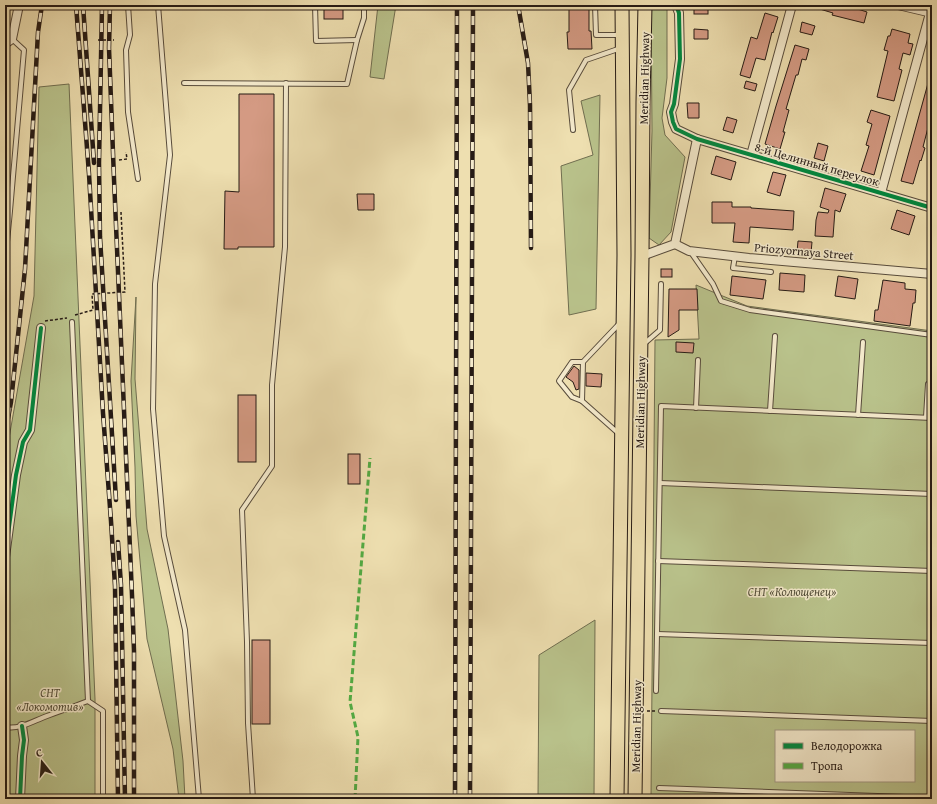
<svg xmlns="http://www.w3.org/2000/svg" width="937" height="804" viewBox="0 0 937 804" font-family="'Gentium Book Plus',serif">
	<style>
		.green { fill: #b9c28b; stroke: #706e50; fill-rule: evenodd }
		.building { fill: #d49a83; stroke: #261b15 }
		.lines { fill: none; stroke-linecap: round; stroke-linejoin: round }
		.lane-casing { stroke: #584c3c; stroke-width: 6 }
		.street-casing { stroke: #584c3c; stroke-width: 10 }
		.primary-casing { stroke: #261b15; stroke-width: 15 }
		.path { stroke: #261b15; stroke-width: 1.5; stroke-dasharray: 3 2; stroke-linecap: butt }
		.lane { stroke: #f4eacc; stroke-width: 4 }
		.street { stroke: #f4eacc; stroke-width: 8 }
		.primary { stroke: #eedfb0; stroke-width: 13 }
		.rail-casing { stroke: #261b15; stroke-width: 4.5 }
		.rail { stroke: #f4eacc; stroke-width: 3; stroke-dasharray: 9; stroke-linecap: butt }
		.quiet { stroke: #53a942; stroke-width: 3; stroke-dasharray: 6 3; stroke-linecap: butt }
		.cycleway-casing { stroke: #f4eacc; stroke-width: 6 }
		.cycleway { stroke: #00873e; stroke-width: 4 }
		.labels { text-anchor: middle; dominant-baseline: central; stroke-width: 3; stroke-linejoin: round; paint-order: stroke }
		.street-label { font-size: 12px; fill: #261b15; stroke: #f4eacc }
		.park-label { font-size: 12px; font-style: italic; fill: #524d38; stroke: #f4eacc }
	</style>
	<rect width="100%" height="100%" fill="#eedfb0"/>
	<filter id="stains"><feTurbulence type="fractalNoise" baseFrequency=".005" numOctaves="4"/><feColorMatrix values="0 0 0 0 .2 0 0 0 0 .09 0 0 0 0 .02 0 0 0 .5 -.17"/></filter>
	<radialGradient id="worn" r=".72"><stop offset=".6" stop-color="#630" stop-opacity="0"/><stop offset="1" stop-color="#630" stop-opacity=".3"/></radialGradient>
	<!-- green -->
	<g class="green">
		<polygon points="378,5 396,5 384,79 370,77"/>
		<polygon points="651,5 666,5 667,9 667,78 662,118 665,135 685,157 671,232 659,245 649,238 652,131"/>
		<polygon points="69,84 95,699 95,799 5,799 5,461 34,296 39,87"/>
		<polygon points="600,95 596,309 569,315 561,166 593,155 581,101"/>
		<path d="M696 285 747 306 932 331V799H651L655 340 699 339ZM776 731H914V781H776Z"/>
		<polygon points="136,297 135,379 147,529 168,629 183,761 185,799 179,799 173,749 147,639 136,516 135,467 131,381"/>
		<polygon points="595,620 594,799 538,799 539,655"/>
	</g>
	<!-- building -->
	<g class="building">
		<rect x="324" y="5" width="19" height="14"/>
		<polygon points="569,5 589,5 589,31 591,31 592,49 568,49 567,32 569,32"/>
		<rect x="694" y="5" width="14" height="9"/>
		<polygon points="814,5 845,5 867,12 864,23 832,15 833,13 813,7"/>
		<polygon points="765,13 778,17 773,33 772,32 765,60 756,58 750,78 740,75 751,37 757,39"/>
		<polygon points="802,22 815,26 812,35 800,32"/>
		<polygon points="694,29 708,30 708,39 694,39"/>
		<polygon points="892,29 910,34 908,43 913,44 910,55 903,53 899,69 902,70 894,101 877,97 888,51 884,50 888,36 890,36"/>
		<polygon points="795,45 809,49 806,60 802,59 798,75 796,75 786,109 789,110 783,132 785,132 780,149 765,144 776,106"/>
		<polygon points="930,76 932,77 932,112 923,147 925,148 921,161 920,160 913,184 901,181"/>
		<polygon points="746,81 757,84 755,91 744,88"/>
		<polygon points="239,94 274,94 274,247 238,247 238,249 224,249 225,191 239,192"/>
		<polygon points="687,103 699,103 699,118 688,118"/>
		<polygon points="871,110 890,116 874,175 861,171 869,146 866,145 872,124 867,122"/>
		<polygon points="727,117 737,120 733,133 723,130"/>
		<polygon points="818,143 828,146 824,161 814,158"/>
		<polygon points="716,156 736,162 731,180 711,174"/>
		<polygon points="773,172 786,175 780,196 767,192"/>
		<polygon points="825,188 846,194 840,212 835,210 833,237 815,236 816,220 818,212 828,213 829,210 820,207"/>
		<polygon points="357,194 374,194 374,210 358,210"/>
		<polygon points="712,202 732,202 732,207 751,207 751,208 794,211 793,230 750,227 749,243 733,242 735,223 712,223"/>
		<polygon points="897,210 915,216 909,235 891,229"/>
		<polygon points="798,241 812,242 811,253 797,252"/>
		<rect x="661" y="269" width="11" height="8"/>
		<polygon points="780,273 805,275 804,292 779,290"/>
		<polygon points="732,276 766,280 763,299 730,295"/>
		<polygon points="838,276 858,279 855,299 835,296"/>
		<polygon points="883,280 905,283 905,289 916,290 915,303 913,303 910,326 874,321 875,310 878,310"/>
		<polygon points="669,289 697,289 698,310 679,310 679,330 668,337"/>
		<polygon points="676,342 694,343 693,353 676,352"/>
		<polygon points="574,366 579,370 579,389 576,390 573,382 566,377"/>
		<polygon points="586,373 602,374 601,387 586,386"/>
		<rect x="238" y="395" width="18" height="67"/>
		<rect x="348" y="454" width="12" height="30"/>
		<rect x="252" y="640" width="18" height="84"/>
	</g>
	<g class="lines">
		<!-- lane casing -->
		<g class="lane-casing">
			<g id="lane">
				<polyline points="128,5 130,35 126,50 128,112 138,179"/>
				<polyline points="158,5 170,155 155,284 153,409 164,536 185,630 199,799"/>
				<polyline points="315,5 316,41 357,40"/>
				<polyline points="595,5 596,35 620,35"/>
				<polyline points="184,83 347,84 357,40 364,18 364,5"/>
				<polyline points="573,130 569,90 586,60 621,48"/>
				<polyline points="690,251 713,284 721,301 750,310 932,335"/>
				<polyline points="735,256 733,268 771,272"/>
				<polyline points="5,262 10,211 24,50 12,39"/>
				<polyline points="645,343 660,330 661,284"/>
				<polyline points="582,401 572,397 559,381 572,362 583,362"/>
				<polyline points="696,408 698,360"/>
				<polyline points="770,411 775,336"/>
				<polyline points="858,415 863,342"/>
				<polyline points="926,417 928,384"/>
				<polyline points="618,433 582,401 583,362 620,323"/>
				<polyline points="660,483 932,494"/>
				<polyline points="658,561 932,571"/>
				<polyline points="657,634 932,643"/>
				<polyline points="656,691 661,406 932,418"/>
				<polyline points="88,701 103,711 103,799"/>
				<polyline points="661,711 932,721"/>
				<path d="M5 727C20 730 33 721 47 716 61 711 75 706 88 701L72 322"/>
				<polyline points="659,788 932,798"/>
				<polyline points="253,799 248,723 247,642 242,510 272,466 272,385 285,247 286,83"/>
			</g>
		</g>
		<!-- street casing -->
		<g class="street-casing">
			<g id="street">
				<polyline points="676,5 679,13 680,59 674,104 671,112 673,122 676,129 697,139 932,208"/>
				<polyline points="898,5 932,13"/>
				<polyline points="5,44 12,39 19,5"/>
				<polyline points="751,155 792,5"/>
				<polyline points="881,193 930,13"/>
				<polyline points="675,244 689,251 749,258 932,274"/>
				<polyline points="642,256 675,244 697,139"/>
				<polyline points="5,557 16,475 23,442 30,430 41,328"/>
				<polyline points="20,799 22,756 24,740 22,726"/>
			</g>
		</g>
		<!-- primary casing -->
		<g class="primary-casing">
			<g id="primary">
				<polyline points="617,799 624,255 622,5"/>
				<polyline points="635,799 642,256 643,102 645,5"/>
			</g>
		</g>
		<!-- path -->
		<g class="path">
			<polyline points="98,40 114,40"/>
			<polyline points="119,160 127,159 126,152"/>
			<polyline points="75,315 93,310 92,294 125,292 121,212"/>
			<polyline points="45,321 67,318"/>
			<polyline points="647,711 655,711"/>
		</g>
		<!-- lane -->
		<use href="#lane" class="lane"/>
		<!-- street -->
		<use href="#street" class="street"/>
		<!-- primary -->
		<use href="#primary" class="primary"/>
		<!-- rail casing -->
		<g class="rail-casing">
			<g id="rail">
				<polyline points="76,5 89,174 103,413 111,521 115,586 118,799"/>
				<polyline points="83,5 94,163"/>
				<polyline points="102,5 99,163 100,237 116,500"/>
				<polyline points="110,5 109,48 114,179 132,595 134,651 134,799"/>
				<polyline points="518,5 528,63 530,105 531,248"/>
				<polyline points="5,434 11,402 25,269 38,32 42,5"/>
				<polyline points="118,542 121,585 125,799"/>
				<polyline points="455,799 457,5"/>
				<polyline points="470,799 473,5"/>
			</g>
		</g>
		<!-- rail -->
		<use href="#rail" class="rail"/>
		<!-- quiet -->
		<polyline class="quiet" points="355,799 358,737 350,702 370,458"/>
		<!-- cycleway casing -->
		<g class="cycleway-casing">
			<g id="cycleway">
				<polyline points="676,5 679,13 680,59 674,104 671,112 673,122 676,129 697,139 932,208"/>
				<polyline points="5,557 16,475 23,442 30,430 41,328"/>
				<polyline points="20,799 22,756 24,740 22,726"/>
			</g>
		</g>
		<!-- cycleway -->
		<use href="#cycleway" class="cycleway"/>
	</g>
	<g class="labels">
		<!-- street labels -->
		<g class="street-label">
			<text transform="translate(644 78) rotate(-89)">Meridian Highway</text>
			<text transform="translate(817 164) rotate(16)">8-й Целинный переулок</text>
			<text transform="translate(804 251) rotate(5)">Priozyornaya Street</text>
			<text transform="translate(640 402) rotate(-89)">Meridian Highway</text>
			<text transform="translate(636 726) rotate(-89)">Meridian Highway</text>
		</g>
		<!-- park labels -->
		<g class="park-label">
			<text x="792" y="591">СНТ «Колющенец»</text>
			<text x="50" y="692">СНТ<tspan x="50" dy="14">«Локомотив»</tspan></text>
		</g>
	</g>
	<!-- margin -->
	<rect width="937" height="804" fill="none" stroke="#eedfb0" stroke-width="20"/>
	<rect x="6" y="6" width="925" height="792" fill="none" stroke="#261b15" stroke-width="2"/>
	<rect x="10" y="10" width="917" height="784" fill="none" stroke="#261b15"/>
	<!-- legend -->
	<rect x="775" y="730" width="140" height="52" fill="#f4eacc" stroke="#a29783"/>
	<rect x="783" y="743" width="20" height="6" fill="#00873e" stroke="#a29783"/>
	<text x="811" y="750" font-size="12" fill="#261b15">Велодорожка</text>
	<rect x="783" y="763" width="20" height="6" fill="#53a942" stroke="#a29783"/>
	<text x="811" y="770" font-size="12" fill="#261b15">Тропа</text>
	<!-- north arrow -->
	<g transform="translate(42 762) rotate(343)" stroke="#f4eacc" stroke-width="3" paint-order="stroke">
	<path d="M0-3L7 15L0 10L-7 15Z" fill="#261b15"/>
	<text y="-6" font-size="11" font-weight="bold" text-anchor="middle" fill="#261b15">С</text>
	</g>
	<rect width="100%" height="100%" filter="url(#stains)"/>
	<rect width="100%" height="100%" fill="url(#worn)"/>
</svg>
